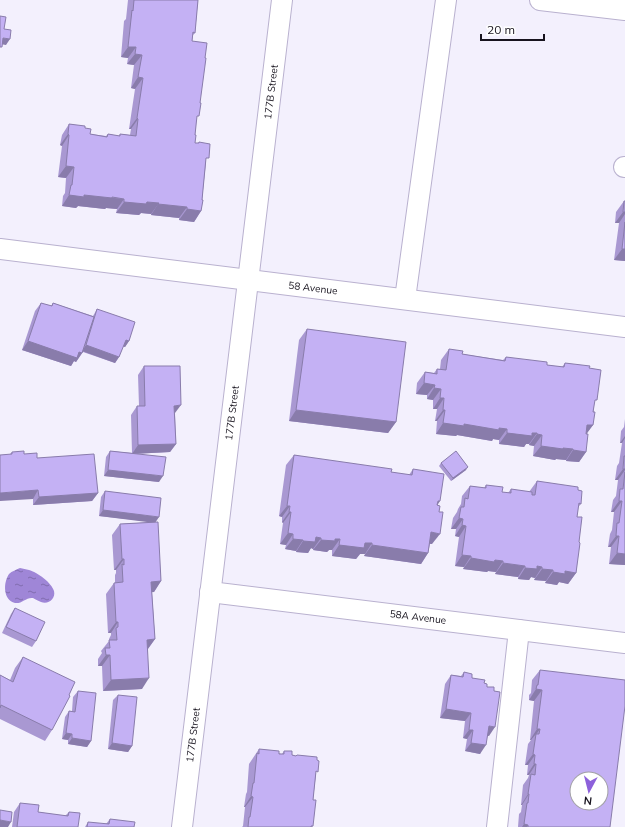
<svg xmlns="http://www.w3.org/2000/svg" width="625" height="827" viewBox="0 0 625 827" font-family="Mulish,sans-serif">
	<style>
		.water { fill: url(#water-ripples) }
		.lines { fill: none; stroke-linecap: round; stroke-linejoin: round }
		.minor-casing { stroke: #b9b1cf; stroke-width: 22 }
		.minor { stroke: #fff; stroke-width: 20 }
		.wall { fill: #a998d2 }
		.shaded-wall { fill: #897cab }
		.building { fill: #c4b1f4; stroke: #897cab; fill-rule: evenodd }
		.labels { text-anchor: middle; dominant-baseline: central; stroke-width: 4; stroke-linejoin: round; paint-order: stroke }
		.street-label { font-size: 10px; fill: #17131e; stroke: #fff }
	</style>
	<defs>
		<pattern id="water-ripples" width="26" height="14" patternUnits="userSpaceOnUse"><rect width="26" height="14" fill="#9f86d7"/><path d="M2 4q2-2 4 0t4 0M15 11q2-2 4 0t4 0" fill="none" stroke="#816cae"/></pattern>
	</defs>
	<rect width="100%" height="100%" fill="#f3f0fd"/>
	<!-- water -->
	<path class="water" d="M20 568C23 569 26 569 29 570 37 572 52 583 54 591 56 599 48 605 41 602 38 601 35 599 33 598 26 597 22 604 15 603 3 600 3 583 9 574 12 571 16 570 20 568Z"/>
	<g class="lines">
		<!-- minor casing -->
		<g class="minor-casing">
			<g id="minor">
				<polyline points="540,0 625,10"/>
				<polyline points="624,167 625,167"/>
				<polyline points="0,249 625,327"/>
				<polyline points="405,299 446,0"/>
				<polyline points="210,592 625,643"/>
				<path d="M182 827C215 551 249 276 282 0"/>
				<polyline points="497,827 519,630"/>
			</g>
		</g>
		<!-- minor -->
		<use href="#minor" class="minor"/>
	</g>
	<!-- wall -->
	<g class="wall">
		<polygon points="128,0 198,0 195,33 193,35 192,41 196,121 195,135 195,143 198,143 199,142 206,162 202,200 201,211 194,222 179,220 179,218 151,215 151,214 141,213 139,215 116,213 117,209 106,208 105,209 78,206 76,208 62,206 63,196 65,193 66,178 58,177 62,146 60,145 62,135 69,124 85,128 90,134 106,136 108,134 119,136 120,134 130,135 131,129 129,129 135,89 131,88 134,65 127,64 128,58 121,57 124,21 126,19"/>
		<polygon points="624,201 625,201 625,261 614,260 619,223 615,223 616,212"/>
		<polygon points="41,303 51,306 53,303 93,316 97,309 129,341 125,347 123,346 119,357 115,363 83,352 76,362 74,361 71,366 22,350 35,311"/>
		<polygon points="307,329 396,422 388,433 289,421 299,340"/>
		<polygon points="449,349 462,354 503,360 506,357 547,365 562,367 565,363 589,368 594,404 593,425 586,434 586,452 579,462 566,461 566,460 556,459 555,460 533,456 534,446 529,445 529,444 526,444 524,447 499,444 499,440 493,439 492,441 457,435 456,436 436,434 437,421 435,421 437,409 433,409 433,400 427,399 427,395 416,394 417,383 425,372 434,373 437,369 440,369 441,360"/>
		<polygon points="144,366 175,413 176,444 170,452 133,454 159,482 104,476 106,457 110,451 132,453 131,415 137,406 139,406 138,375"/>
		<polygon points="625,419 625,565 609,564 611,547 608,547 610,534 612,530 614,512 611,512 613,500 616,496 618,480 615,480 617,466 619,463 622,443 620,443 621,431 624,427"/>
		<polygon points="12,452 24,454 37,458 98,493 92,501 33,505 33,499 10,454"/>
		<polygon points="294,455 391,472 409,475 413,469 438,505 432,544 430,544 428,553 421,564 364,556 365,554 360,554 356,559 332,556 332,550 329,550 327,552 313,550 313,549 311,548 308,553 296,552 296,551 285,549 286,545 280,544 283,523 282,522 282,517 279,516 286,465"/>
		<polygon points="441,463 466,470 451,481 439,466"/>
		<polygon points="537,481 578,490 581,504 578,507 577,517 579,542 576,573 568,584 559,582 557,585 545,583 546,581 534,580 535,578 531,577 529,580 518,579 518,577 495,574 496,572 488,571 487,572 463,569 464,567 455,566 459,537 455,536 456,529 451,529 453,518 457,512 458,509 461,504 462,496 470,486 484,488 486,485 502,492 508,493 511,489 529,492"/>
		<polygon points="105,491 155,522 161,581 154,592 152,592 155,639 148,649 142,689 103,691 102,666 98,666 98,659 102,653 101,651 109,641 109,639 111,635 111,633 108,633 106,594 114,583 115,583 115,575 116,573 116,570 114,570 112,535 120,524 153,522 99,516 101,497"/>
		<polygon points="15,608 36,641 32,647 2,633 11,614"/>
		<polygon points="23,657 52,730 45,741 0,719 0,675 10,680 15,668"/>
		<polygon points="540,670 610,827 518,827 519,814 521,812 522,805 521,805 523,785 528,778 529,775 527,775 528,765 525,765 528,744 531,740 530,740 534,701 529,700 529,695 531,693 532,680"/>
		<polygon points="464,672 472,678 484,683 487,687 489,736 488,735 480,754 465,751 467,739 463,738 465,721 440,718 445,684 451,675 461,676"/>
		<polygon points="78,691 91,741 87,747 68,744 68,740 62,739 65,717 69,711 72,711 73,697"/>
		<polygon points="118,695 132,746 128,752 108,749 113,700"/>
		<polygon points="259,749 282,754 284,751 292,755 296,756 297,755 316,774 313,800 313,826 312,827 242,827 243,826 245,807 244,807 246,794 247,792 249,764"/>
		<polygon points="20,803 38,812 65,816 69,812 78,827 12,827 14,812"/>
		<polygon points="110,819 134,827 106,824"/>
		<polygon points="88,822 87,827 85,827"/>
	</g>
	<!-- shaded-wall -->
	<g class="shaded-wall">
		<polygon points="3,38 10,39 6,45 0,44"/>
		<polygon points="128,47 136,47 128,58 121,57"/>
		<polygon points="135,54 142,55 134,65 127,64"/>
		<polygon points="138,77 143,78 135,89 131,88"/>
		<polygon points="137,118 138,119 131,129 129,129"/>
		<polygon points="68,134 69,135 62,146 60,145"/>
		<polygon points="66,166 74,167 66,178 58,177"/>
		<polygon points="69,195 84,195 124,199 117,209 106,208 105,209 78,206 76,208 62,206"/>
		<polygon points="124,202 147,202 159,203 151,214 141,213 139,215 116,213"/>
		<polygon points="158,204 187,207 179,218 151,215"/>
		<polygon points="187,209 201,211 194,222 179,220"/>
		<polygon points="623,212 625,212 625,214 619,223 615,223"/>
		<polygon points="622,249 625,249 625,261 614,260"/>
		<polygon points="126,340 129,341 125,347 122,346"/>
		<polygon points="28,341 79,352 82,353 76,362 74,361 71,366 22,350"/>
		<polygon points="86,345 119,357 115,363 82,351"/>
		<polygon points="424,383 435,385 427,395 416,394"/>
		<polygon points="434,388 441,389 433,400 427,399"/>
		<polygon points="440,398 444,398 437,409 433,409"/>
		<polygon points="181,405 175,413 168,414 174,406"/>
		<polygon points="296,410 396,422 388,433 289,421"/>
		<polygon points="443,410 445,410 437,421 435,421"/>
		<polygon points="443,423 464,424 507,429 499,440 493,439 492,441 457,435 456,436 436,434"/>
		<polygon points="587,425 593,425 585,436"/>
		<polygon points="507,433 537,433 529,444 526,444 524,447 499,444"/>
		<polygon points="537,434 542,435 534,446 529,445"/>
		<polygon points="625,436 625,438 622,443 620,443"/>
		<polygon points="176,444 170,452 132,454 138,445"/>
		<polygon points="541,446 563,448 573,449 566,460 556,459 555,460 533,456"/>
		<polygon points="573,450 586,452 579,462 566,461"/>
		<polygon points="468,467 466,470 451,481 453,478"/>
		<polygon points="623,469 625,469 625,470 618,480 615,480"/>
		<polygon points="108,470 163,476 159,482 104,476"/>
		<polygon points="38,490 33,499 0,501 0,493"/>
		<polygon points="98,493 92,501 33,505 39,497"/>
		<polygon points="438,501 440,501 433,512"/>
		<polygon points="619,501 622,501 614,512 611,512"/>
		<polygon points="287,506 290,506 282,517 279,516"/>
		<polygon points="103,510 159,517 155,523 99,516"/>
		<polygon points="289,512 291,512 283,523 282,522"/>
		<polygon points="459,518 463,519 456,529 451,529"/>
		<polygon points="462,525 466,526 459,537 455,536"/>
		<polygon points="431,532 440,534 432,544 424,543"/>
		<polygon points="288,533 293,534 286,545 280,544"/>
		<polygon points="616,536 619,536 611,547 608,547"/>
		<polygon points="316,537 321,538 313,549 311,548 308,553 296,552 303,541"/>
		<polygon points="293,539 303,540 296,551 285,549"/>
		<polygon points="335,539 340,539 332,550 329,550 327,552 313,550 321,540"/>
		<polygon points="365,543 372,543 365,554 360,554 356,559 332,556 339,545"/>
		<polygon points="372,545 428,553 421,564 364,556"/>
		<polygon points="617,553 625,554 625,565 609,564"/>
		<polygon points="462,555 471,556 464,567 455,566"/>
		<polygon points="471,558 495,560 503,561 496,572 488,571 487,572 463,569"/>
		<polygon points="122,559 124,559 116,570 114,570"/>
		<polygon points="503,563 525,566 518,577 495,574"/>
		<polygon points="537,566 542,567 535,578 531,577 529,580 518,579 525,568"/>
		<polygon points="542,569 553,570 546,581 534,580"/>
		<polygon points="565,571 576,573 568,584 559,582 557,585 545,583 553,572"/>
		<polygon points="161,581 154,592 144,593 151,582"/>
		<polygon points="116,622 118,622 111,633 108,633"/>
		<polygon points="155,639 147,650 147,640"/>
		<polygon points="106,655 110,655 102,666 98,666"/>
		<polygon points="149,678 142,689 103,691 111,680"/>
		<polygon points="536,689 542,690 534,701 529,700"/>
		<polygon points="446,709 471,713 465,721 440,718"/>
		<polygon points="489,726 495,727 489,736 483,735"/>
		<polygon points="537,729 540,729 535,736 536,734 531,740 530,740"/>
		<polygon points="469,730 473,730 467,739 463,738"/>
		<polygon points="66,733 72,734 68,740 62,739"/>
		<polygon points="72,738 91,741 87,747 68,744"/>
		<polygon points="112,743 132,746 128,752 108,749"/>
		<polygon points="471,743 486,745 480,754 465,751"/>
		<polygon points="533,754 535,755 528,765 525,765"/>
		<polygon points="534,764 536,764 529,775 527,775"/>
		<polygon points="528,794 529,794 522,805 521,805"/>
		<polygon points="251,796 253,797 245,807 244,807"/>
		<polygon points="0,820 11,822 8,827 0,827"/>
		<polygon points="524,824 528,825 527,827 522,827"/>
	</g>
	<!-- building -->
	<g class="building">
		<polygon points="134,0 198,0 195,33 193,32 192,41 207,43 205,58 206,58 200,103 201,103 199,116 197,116 195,135 196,135 195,143 199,143 199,142 210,144 209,158 206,158 202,200 203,200 201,211 187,209 187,207 158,204 159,203 147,202 146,204 124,202 124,199 112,197 112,198 84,195 84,197 69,195 71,185 72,185 74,167 66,166 69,135 68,134 69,124 85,126 85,128 91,129 90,134 107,137 108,134 120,136 120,134 136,136 138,119 137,118 143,78 138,77 142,55 135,54 136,47 128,47 132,10 133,11"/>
		<polygon points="0,16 6,17 4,29 11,30 10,39 3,38 2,47 0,47"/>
		<polygon points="624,201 625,201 625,212 623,212"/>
		<polygon points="625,222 625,249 622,249"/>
		<polygon points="41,303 52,306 53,303 94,317 82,353 79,352 77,358 28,341"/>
		<polygon points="97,309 135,322 129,341 126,340 119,357 86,345"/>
		<polygon points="307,329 406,342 396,422 296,410"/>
		<polygon points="449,349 463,351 462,354 505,361 506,357 547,362 547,365 564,367 565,363 590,366 589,368 601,370 597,400 595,400 593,412 595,412 593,425 587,425 586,434 588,434 586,452 573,450 573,449 563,448 563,449 541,446 542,435 537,434 537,433 532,433 532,436 507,433 507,429 499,428 499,430 464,424 464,426 443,423 445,410 443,410 444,398 440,398 441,389 434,388 435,385 424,383 425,372 437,374 437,369 446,370"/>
		<polygon points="144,366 180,366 181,405 174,406 176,444 138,445 137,406 145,406"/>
		<polygon points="24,451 24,454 37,453 37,458 94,454 98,493 39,497 38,490 0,493 0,455 12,454 12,452"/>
		<polygon points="110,451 166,457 163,476 108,470"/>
		<polygon points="456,451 468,467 453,478 441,463"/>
		<polygon points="294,455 392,469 391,472 412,475 413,469 444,474 440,501 438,501 437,505 440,506 439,512 443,512 440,534 431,532 428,553 372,545 372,543 365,543 364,548 339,545 340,539 335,539 335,541 321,540 321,538 316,537 315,542 303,541 303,540 293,539 293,534 288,533 291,512 289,512 290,506 287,506"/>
		<polygon points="624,456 625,456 625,469 623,469"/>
		<polygon points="625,472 625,554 617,553 619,536 616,536 617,523 619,523 622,501 619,501 620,489 623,489"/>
		<polygon points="537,481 578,487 578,490 582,491 581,504 579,503 577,517 582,517 579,542 580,543 576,573 565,571 565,574 553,572 553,570 542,569 542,567 537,566 537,569 525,568 525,566 503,563 503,561 495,560 494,562 471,558 471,556 462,555 466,526 462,525 463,519 459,518 461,507 464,507 465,498 468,499 470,486 486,488 486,485 503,487 502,492 511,493 511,489 532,492 532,495 535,495"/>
		<polygon points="105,491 161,498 159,517 103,510"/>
		<polygon points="158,522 161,581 151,582 155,639 147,640 149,678 111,680 110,655 106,655 105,648 110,648 109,640 117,640 116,628 118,627 118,622 116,622 114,583 123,582 122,564 124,565 124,559 122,559 120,524"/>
		<polygon points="15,608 45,622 36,641 6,627"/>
		<polygon points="23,657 75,682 69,695 70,696 52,730 1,705 0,708 0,675 13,682"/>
		<path d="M540 670 625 680V706L610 827H528V825L524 824 527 803H528L529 794H528L531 774 535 775 536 764H534L535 755 533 754 536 734H539L540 729H537L542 690 536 689 537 685H538ZM577 779H601V803H577Z"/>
		<polygon points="464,672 472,674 472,678 485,680 484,683 487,684 487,687 494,687 494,691 500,692 495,727 489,726 486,745 471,743 473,730 469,730 471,713 446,709 451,675 463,677"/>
		<polygon points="78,691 96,693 91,741 72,738 72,734 66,733 69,711 75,712"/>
		<polygon points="118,695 137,697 132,746 112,743"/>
		<polygon points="259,749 279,751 279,754 284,754 284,751 292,751 292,755 296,756 297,755 317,757 317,760 319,761 318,772 316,771 313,800 316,800 313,826 311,826 311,827 248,827 249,817 250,817 253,797 251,796 253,783 254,783 257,753 259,754"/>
		<polygon points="20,803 39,805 38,812 68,816 69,812 80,813 78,827 17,827"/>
		<polygon points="0,810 12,812 11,822 0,820 0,823"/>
		<polygon points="110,819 135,822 134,827 87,827 88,822 109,824"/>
	</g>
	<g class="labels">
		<!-- street labels -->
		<g class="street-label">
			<text transform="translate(271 92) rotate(-83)">177B Street</text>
			<text transform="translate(313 288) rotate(7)">58 Avenue</text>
			<text transform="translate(232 413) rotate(-83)">177B Street</text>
			<text transform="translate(418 617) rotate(7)">58A Avenue</text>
			<text transform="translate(193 735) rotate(-83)">177B Street</text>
		</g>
	</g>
	<!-- north arrow -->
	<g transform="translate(589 791) rotate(187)"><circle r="19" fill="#ffffff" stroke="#a2a1a5"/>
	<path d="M0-3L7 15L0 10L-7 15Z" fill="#8d61db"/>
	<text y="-6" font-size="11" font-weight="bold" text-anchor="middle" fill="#17131e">N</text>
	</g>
	<!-- scale -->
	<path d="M481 34v6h63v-6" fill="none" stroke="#17131e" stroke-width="2"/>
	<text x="487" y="34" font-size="12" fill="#17131e" stroke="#ffffff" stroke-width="3" paint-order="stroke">20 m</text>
</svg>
